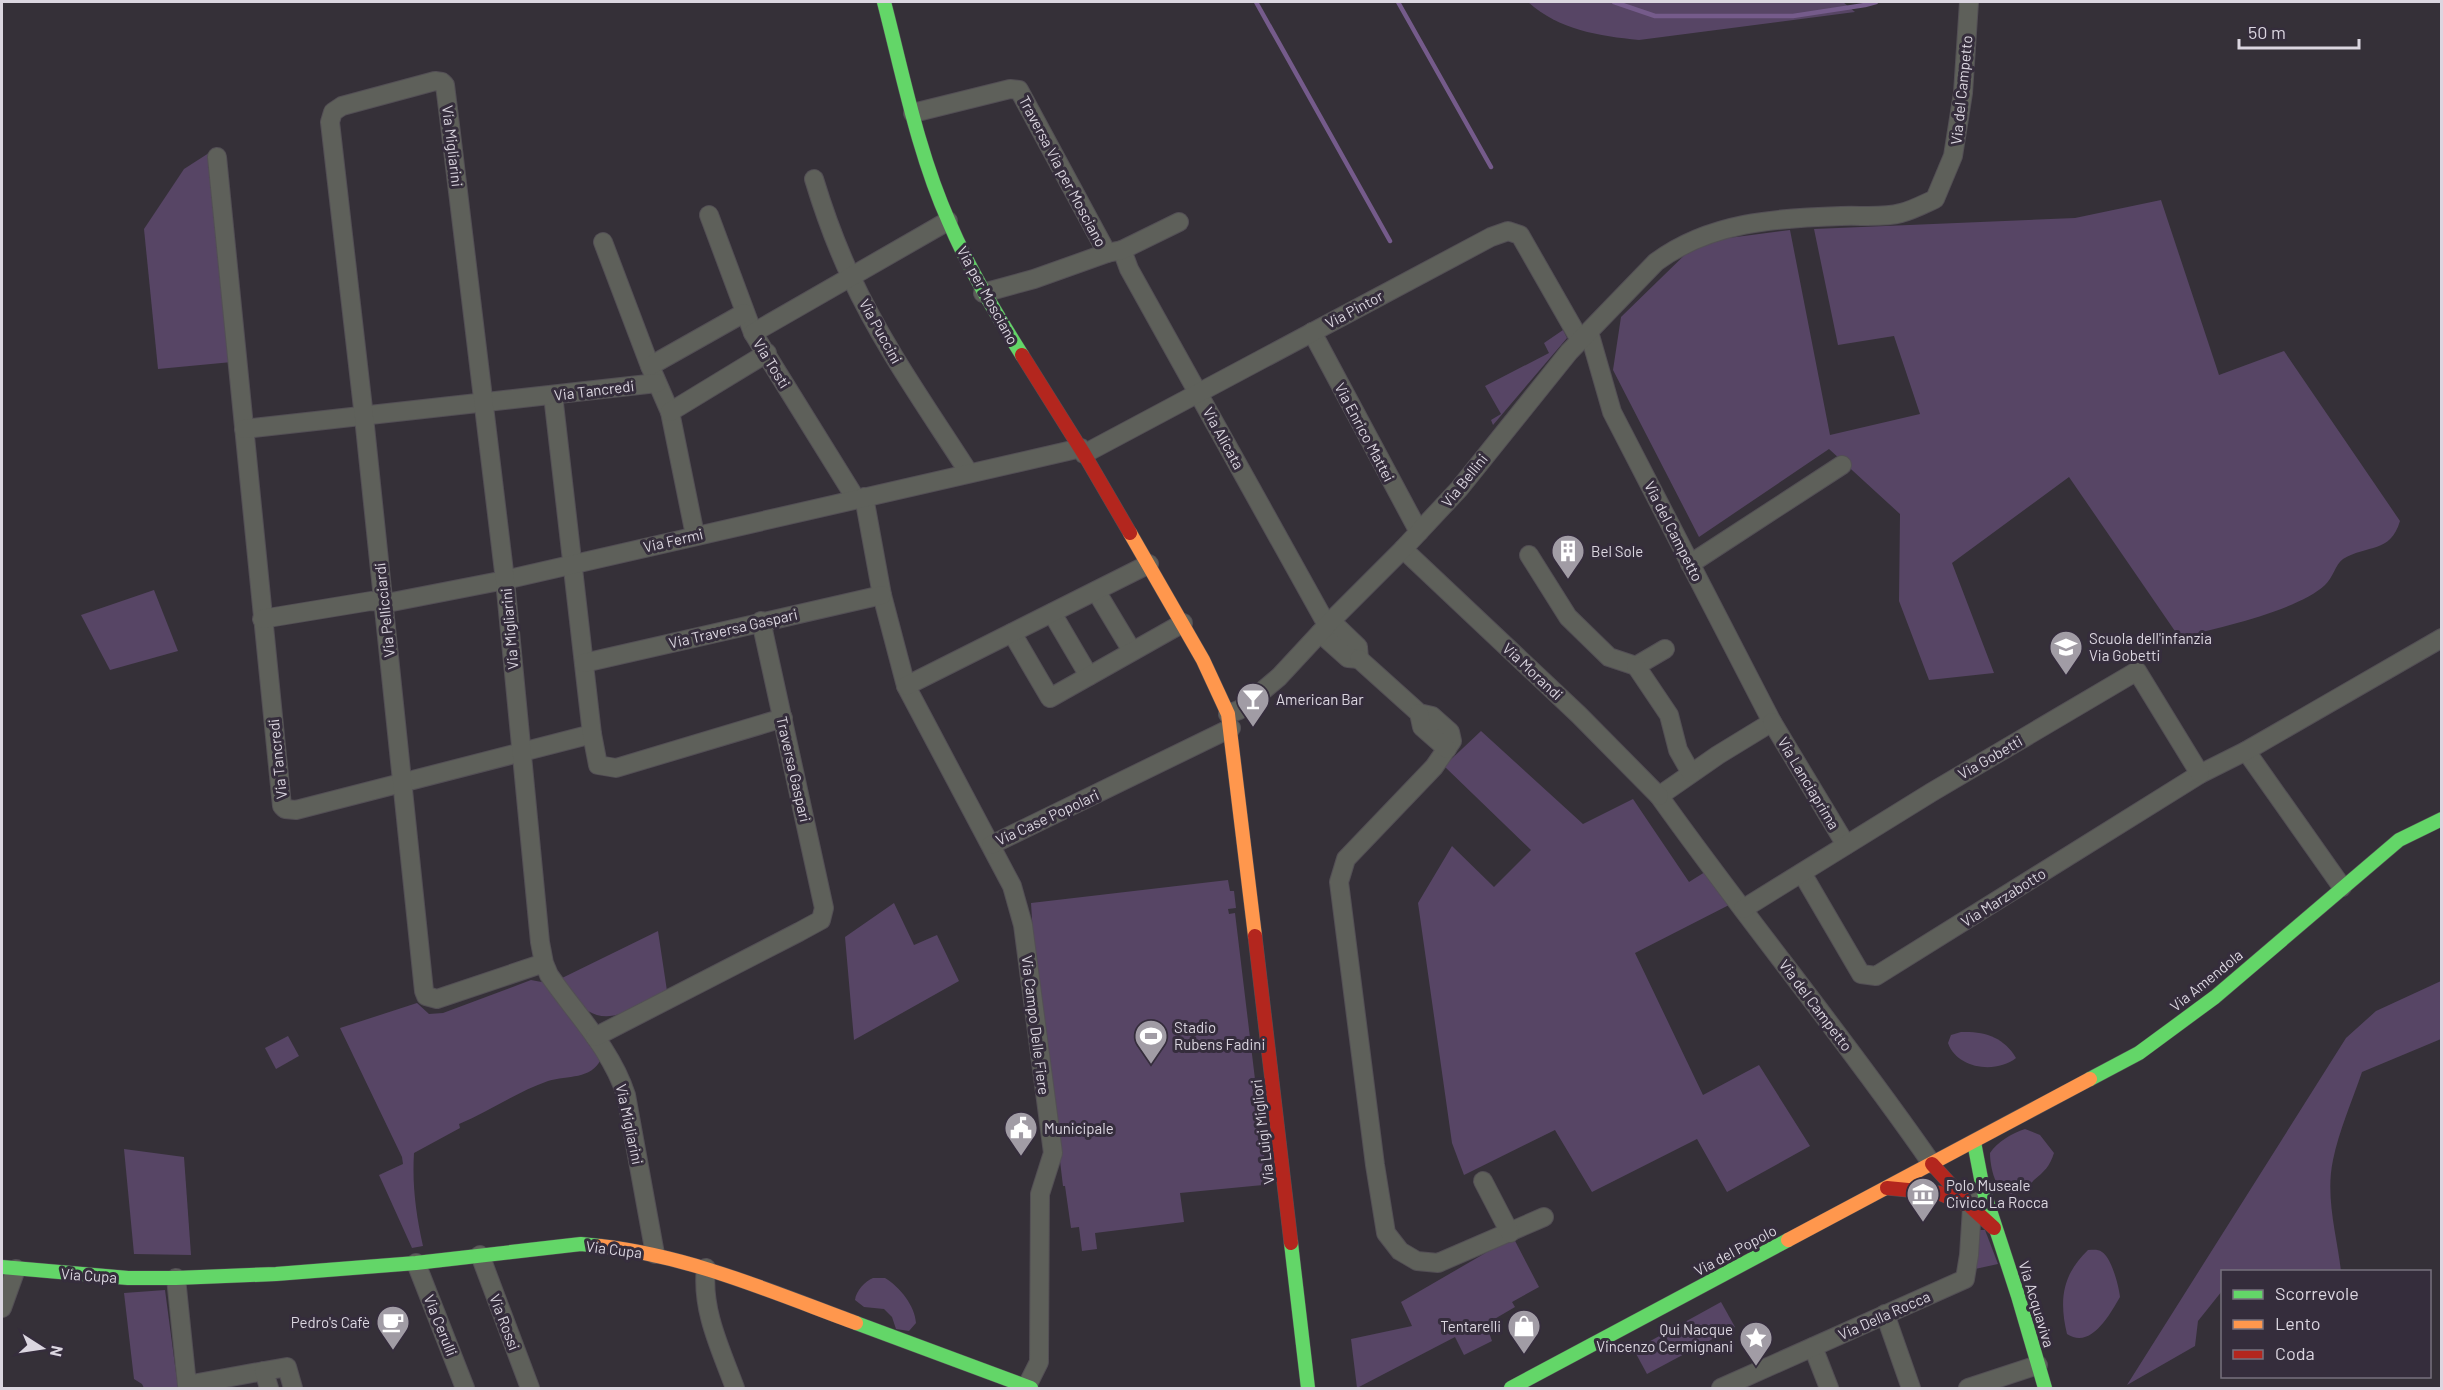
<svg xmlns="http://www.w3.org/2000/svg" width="2443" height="1390" viewBox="0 0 2443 1390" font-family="Barlow,sans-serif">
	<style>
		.green { fill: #574565 }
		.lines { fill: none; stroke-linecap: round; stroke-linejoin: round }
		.stream { stroke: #755b8b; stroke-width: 4.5 }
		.street-casing { stroke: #534f55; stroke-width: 20 }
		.fast-casing { stroke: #534f55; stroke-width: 15 }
		.slow-casing { stroke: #534f55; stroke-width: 15 }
		.jam-casing { stroke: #534f55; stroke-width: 15 }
		.street { stroke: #5e605a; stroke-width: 18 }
		.fast { stroke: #63d668; stroke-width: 14 }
		.slow { stroke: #ff974d; stroke-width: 14 }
		.jam { stroke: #b3261e; stroke-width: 14 }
		.labels { text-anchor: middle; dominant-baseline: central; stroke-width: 6; stroke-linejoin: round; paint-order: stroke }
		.street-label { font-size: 15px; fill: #dbd6e0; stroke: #352d3c }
		.poi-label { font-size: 15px; fill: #dbd6e0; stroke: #352d3c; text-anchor: start }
	</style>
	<rect width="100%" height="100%" fill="#353038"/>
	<!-- green -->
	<g class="green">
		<path d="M1528 2H1843L1855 12 1639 40C1599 36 1559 30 1528 2Z"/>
		<polygon points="212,151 232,362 158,369 144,229 184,169"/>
		<path d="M2161 200 2219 375 2284 351 2400 521C2390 554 2368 544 2343 559 2335 565 2333 578 2325 585 2299 610 2216 629 2179 637L2069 477 1952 563 1994 673 1929 680 1899 601 1900 514 1829 449 1699 537 1613 370 1621 317 1698 242 1790 230 1830 435 1920 414 1894 336 1838 345 1814 229 2075 218Z"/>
		<polygon points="1563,330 1567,338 1493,425 1491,420 1501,414 1485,386 1549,353 1544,343"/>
		<polygon points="154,590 178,651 110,670 81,615"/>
		<polygon points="1481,731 1583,824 1633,799 1689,882 1705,872 1729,905 1635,953 1703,1095 1759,1065 1810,1146 1727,1192 1697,1139 1592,1192 1555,1130 1464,1175 1452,1143 1418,903 1452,846 1494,887 1531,850 1444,766"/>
		<polygon points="1228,880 1230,891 1234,891 1236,908 1228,909 1229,914 1235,913 1267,1179 1263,1185 1180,1193 1184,1222 1095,1233 1097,1249 1082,1251 1079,1227 1071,1228 1065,1186 1063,1186 1033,935 1031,903"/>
		<polygon points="894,903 914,945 937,935 959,981 854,1040 845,937"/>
		<path d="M658 931 667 991C644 1002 613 1027 588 1011 577 1005 568 989 560 979Z"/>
		<path d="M531 980 547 983 601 1059C591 1080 568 1075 548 1081 517 1092 489 1111 459 1124L460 1128 414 1153C412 1185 416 1215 423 1246L412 1248 379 1175 403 1164 402 1157 340 1028 417 1003 429 1014 443 1013Z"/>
		<path d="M2441 981V1039L2362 1072C2352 1101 2339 1131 2333 1160 2325 1197 2337 1236 2341 1271L2222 1272V1291L2198 1321 2195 1346 2127 1385 2346 1038 2376 1011Z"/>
		<path d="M1961 1032C1984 1031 2004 1037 2016 1058 1996 1074 1957 1069 1948 1043L1951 1035Z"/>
		<polygon points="288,1036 299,1056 276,1069 265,1048"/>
		<path d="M2025 1129 2040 1135 2054 1153C2050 1166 2044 1172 2034 1180 2030 1184 2025 1191 2020 1193 1997 1203 1990 1168 1990 1153 1997 1142 2012 1133 2025 1129Z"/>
		<polygon points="124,1149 184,1157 191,1255 134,1254"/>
		<polygon points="1976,1230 1985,1230 1998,1264 1975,1269"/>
		<polygon points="1513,1237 1539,1287 1512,1302 1515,1307 1486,1324 1492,1341 1464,1355 1455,1337 1357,1388 1351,1339 1412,1326 1401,1302"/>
		<path d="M2088 1250C2093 1250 2098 1249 2102 1252 2111 1257 2119 1286 2120 1297 2110 1314 2091 1350 2067 1334 2059 1300 2062 1275 2088 1250Z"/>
		<path d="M873 1278H885C900 1287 915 1306 916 1323L909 1331 896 1329 892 1317 884 1309 864 1307 855 1300C856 1291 865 1281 873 1278Z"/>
		<polygon points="165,1290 178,1388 144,1388 142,1384 134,1379 124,1293"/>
		<polygon points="1721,1302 1735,1327 1647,1374 1634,1350"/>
	</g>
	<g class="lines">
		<!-- stream -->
		<g class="stream">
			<polyline points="1256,2 1390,241"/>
			<polyline points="1398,2 1491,167"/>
			<polyline points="1614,2 1655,16 1793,16 1865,5 1876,2"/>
		</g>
		<!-- street casing -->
		<g class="street-casing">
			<g id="street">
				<polyline points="913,113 1010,89 1019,90 1107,253"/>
				<polyline points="217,157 282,806 285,809 296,810 592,734"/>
				<path d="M814 179C824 212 836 245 851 277 883 346 928 409 969 473"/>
				<polyline points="709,215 753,333 856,499"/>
				<polyline points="603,242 650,366 670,412 695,535"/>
				<polyline points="1122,250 1129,269 1327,625"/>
				<polyline points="983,293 1034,279 1107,253 1122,250 1179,222"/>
				<polyline points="1312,332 1419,532"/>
				<path d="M1589 332 1612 412 1772 722 1718 755 1659 796C1748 921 1845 1038 1932 1164"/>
				<polyline points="753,333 948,221"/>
				<polyline points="650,366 744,313"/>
				<polyline points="553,395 592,734 598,765 616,768 783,718"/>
				<polyline points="670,412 767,353"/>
				<polyline points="244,429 657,383"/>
				<polyline points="1084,454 1491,237 1508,231 1520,235 1580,340"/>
				<polyline points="864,497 882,595 906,686 1012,886 1023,925 1053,1153 1040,1194 1039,1362 1026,1388"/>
				<polyline points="1403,549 1579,715 1659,796"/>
				<polyline points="1529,555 1568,617 1609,657 1636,666 1665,649"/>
				<polyline points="1690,564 1842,465"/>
				<polyline points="1096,591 1132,651"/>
				<polyline points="1052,613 1089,676"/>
				<polyline points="262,619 371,601 392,602 505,580 1081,448"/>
				<polyline points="1331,621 1358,647 1359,659"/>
				<polyline points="1012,633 1050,698 1183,623"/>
				<polyline points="1320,633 1348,658 1359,659"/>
				<polyline points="1359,659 1419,713 1432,716 1450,732 1452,741 1434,767 1346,859 1339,882 1375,1165 1386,1233 1400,1251 1417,1261 1438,1263 1544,1217"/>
				<polyline points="584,663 882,595"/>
				<polyline points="1636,666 1669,715 1678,750 1691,773"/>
				<polyline points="906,686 1149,564"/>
				<polyline points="1419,713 1422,727 1447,749"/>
				<path d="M1228 714 1239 710 1247 704 1279 677 1331 621 1403 549 1459 489 1569 352 1656 262C1710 222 1776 218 1841 216 1860 215 1883 218 1901 213 1913 210 1924 204 1935 199L1953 156 1963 93 1969 2"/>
				<polyline points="1772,722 1846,845"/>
				<polyline points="2246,751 2342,887"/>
				<polyline points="991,845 1231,728"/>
				<polyline points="1802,873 1861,974 1876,976 2200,774 2246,751 2442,638"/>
				<polyline points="1743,909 1932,792 2137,671 2200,774"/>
				<path d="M544 963 437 999 426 996 424 991 364 417 330 122 333 112 342 106 435 81 442 82 445 85 449 117 505 580 540 942 544 963 549 975C576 1014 611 1049 626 1095L655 1254"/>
				<polyline points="595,1037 799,932 821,920 824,908 761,621"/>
				<polyline points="1483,1181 1510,1233"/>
				<polyline points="480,1255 530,1388"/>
				<polyline points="416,1263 465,1388"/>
				<path d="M706 1268C701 1310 721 1350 735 1388"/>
				<polyline points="176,1278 187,1385 264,1371"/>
				<polyline points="2,1308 16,1269"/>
				<polyline points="1885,1314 1911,1388"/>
				<polyline points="1813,1347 1829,1388"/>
				<polyline points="269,1388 264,1371 287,1367 293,1388"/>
				<polyline points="1721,1388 1965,1279 1969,1255 1972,1208 1977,1202"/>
				<polyline points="1968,1388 2038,1365"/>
			</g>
		</g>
		<!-- fast casing -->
		<g class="fast-casing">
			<g id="fast">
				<path d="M884 2C903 75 918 153 949 222 969 269 995 312 1022 355"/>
				<polyline points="2090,1079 2139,1053 2215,997 2399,840 2442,819"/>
				<polyline points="1974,1142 1983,1189 2018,1296 2045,1388"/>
				<polyline points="1291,1243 1308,1388"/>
				<polyline points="2,1267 128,1278 176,1278 276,1274 416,1263 581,1244 600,1246"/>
				<polyline points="856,1323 1031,1388"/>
				<polyline points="1511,1388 1788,1240"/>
			</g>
		</g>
		<!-- slow casing -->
		<g class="slow-casing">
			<g id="slow">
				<polyline points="1130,533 1203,660 1228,714 1255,936"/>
				<polyline points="1788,1240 2090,1079"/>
				<path d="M600 1246C690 1256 772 1292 856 1323"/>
			</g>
		</g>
		<!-- jam casing -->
		<g class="jam-casing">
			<g id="jam">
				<polyline points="1022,355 1084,454 1130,533"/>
				<polyline points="1255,936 1291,1243"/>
				<polyline points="1932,1164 1972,1208 1994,1228"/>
				<polyline points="1887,1188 1939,1193 1964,1204"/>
			</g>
		</g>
		<!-- street -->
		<use href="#street" class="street"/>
		<!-- fast -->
		<use href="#fast" class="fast"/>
		<!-- slow -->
		<use href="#slow" class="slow"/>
		<!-- jam -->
		<use href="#jam" class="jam"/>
	</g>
	<!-- icons -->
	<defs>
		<g id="building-pin" transform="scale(1.725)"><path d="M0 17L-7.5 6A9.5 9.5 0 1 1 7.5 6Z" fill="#a19ca5" stroke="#352d3c"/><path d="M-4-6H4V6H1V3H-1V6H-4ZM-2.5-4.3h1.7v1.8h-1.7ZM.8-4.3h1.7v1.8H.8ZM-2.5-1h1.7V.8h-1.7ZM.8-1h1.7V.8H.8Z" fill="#fff"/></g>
		<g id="school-pin" transform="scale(1.725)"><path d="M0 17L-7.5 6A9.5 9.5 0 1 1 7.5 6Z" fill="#a19ca5" stroke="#352d3c"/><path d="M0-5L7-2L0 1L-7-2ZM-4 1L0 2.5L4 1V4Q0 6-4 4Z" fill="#fff"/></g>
		<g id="bar-pin" transform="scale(1.725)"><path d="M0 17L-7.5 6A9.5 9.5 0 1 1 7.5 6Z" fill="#a19ca5" stroke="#352d3c"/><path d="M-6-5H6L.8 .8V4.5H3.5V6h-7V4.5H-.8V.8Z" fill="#fff"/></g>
		<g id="stadium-pin" transform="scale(1.725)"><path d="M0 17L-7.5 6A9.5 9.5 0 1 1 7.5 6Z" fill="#a19ca5" stroke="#352d3c"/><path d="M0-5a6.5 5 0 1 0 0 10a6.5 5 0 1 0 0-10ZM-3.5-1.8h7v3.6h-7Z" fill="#fff"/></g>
		<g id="civic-pin" transform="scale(1.725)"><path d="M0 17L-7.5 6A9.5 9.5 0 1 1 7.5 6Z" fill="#a19ca5" stroke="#352d3c"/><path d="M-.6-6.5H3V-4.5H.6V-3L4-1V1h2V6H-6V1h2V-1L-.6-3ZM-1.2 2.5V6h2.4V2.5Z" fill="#fff"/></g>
		<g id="museum-pin" transform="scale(1.725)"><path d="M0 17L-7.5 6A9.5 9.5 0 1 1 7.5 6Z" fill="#a19ca5" stroke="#352d3c"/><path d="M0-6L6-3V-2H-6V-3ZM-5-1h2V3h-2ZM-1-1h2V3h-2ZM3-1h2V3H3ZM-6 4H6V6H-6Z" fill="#fff"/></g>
		<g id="cafe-pin" transform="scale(1.725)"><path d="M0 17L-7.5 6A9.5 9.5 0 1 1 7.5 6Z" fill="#a19ca5" stroke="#352d3c"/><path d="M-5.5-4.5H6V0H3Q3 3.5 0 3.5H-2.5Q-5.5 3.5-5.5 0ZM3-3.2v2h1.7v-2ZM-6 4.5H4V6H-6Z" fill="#fff"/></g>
		<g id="shop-pin" transform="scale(1.725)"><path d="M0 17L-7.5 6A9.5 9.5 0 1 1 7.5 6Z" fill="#a19ca5" stroke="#352d3c"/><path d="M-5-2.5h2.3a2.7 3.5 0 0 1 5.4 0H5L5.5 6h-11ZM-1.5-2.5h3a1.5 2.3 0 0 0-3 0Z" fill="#fff"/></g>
		<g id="sight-pin" transform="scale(1.725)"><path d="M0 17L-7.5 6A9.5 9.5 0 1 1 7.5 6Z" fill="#a19ca5" stroke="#352d3c"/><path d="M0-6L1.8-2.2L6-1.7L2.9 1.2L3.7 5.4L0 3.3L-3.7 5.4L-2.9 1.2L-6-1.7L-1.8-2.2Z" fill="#fff"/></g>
	</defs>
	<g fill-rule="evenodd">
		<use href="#building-pin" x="1568" y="551"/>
		<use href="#school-pin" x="2066" y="647"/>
		<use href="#bar-pin" x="1253" y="699"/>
		<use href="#stadium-pin" x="1151" y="1036"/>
		<use href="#civic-pin" x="1021" y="1128"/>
		<use href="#museum-pin" x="1923" y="1194"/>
		<use href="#cafe-pin" x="393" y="1322"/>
		<use href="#shop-pin" x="1524" y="1326"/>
		<use href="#sight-pin" x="1756" y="1338"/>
	</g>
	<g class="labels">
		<!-- street labels -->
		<g class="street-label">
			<text transform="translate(1961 90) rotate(-84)">Via del Campetto</text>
			<text transform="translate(453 146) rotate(83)">Via Migliarini</text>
			<text transform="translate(1063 171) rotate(62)">Traversa Via per Mosciano</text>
			<text transform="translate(988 295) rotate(61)">Via per Mosciano</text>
			<text transform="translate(1354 309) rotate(-28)">Via Pintor</text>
			<text transform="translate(881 331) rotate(61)">Via Puccini</text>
			<text transform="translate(772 363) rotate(58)">Via Tosti</text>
			<text transform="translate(594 390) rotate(-7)">Via Tancredi</text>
			<text transform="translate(1365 432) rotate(62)">Via Enrico Mattei</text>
			<text transform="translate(1224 438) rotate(61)">Via Alicata</text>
			<text transform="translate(1464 480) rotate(-51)">Via Bellini</text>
			<text transform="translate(1674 531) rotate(63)">Via del Campetto</text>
			<text transform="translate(673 540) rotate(-13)">Via Fermi</text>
			<text transform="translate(384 610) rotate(-96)">Via Pellicciardi</text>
			<text transform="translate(733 628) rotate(-13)">Via Traversa Gaspari</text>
			<text transform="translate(509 629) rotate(-95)">Via Migliarini</text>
			<text transform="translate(1533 671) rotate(43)">Via Morandi</text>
			<text transform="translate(1990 757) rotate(-30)">Via Gobetti</text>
			<text transform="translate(277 759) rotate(-96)">Via Tancredi</text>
			<text transform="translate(794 769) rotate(77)">Traversa Gaspari</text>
			<text transform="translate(1809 783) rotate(59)">Via Lanciaprima</text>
			<text transform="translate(1047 817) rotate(-25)">Via Case Popolari</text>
			<text transform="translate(2003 897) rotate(-32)">Via Marzabotto</text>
			<text transform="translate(2206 980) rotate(-39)">Via Amendola</text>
			<text transform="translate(1816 1005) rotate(53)">Via del Campetto</text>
			<text transform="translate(1036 1025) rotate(83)">Via Campo Delle Fiere</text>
			<text transform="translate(630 1124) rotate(78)">Via Migliarini</text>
			<text transform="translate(1262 1132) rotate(-97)">Via Luigi Migliori</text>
			<text transform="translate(614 1249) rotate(7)">Via Cupa</text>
			<text transform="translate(1735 1250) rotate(-28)">Via del Popolo</text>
			<text transform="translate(89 1275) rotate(4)">Via Cupa</text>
			<text transform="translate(2037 1304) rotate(73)">Via Acquaviva</text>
			<text transform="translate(1884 1315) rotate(-24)">Via Della Rocca</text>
			<text transform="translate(505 1322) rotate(69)">Via Rossi</text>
			<text transform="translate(441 1325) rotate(68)">Via Cerulli</text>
		</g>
		<!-- poi labels -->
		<g class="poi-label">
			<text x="1591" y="551">Bel Sole</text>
			<text x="2089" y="638">Scuola dell'infanzia<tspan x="2089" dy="17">Via Gobetti</tspan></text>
			<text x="1276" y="699">American Bar</text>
			<text x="1174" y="1027">Stadio<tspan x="1174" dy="17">Rubens Fadini</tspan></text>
			<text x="1044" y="1128">Municipale</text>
			<text x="1946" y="1185">Polo Museale<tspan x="1946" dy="17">Civico La Rocca</tspan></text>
			<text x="370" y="1322" text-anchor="end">Pedro's Cafè</text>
			<text x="1501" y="1326" text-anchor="end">Tentarelli</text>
			<text x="1733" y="1329" text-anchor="end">Qui Nacque<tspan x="1733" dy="17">Vincenzo Cermignani</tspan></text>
		</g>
	</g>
	<!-- border -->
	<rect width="2443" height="1390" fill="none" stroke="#dbd6e0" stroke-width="6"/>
	<!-- legend -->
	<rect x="2221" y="1270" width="210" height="108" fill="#352d3c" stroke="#77717e" stroke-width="1.5"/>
	<rect x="2233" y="1290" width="30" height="9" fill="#63d668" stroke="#77717e" stroke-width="1.5"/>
	<text x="2275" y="1300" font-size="18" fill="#dbd6e0">Scorrevole</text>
	<rect x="2233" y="1320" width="30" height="9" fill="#ff974d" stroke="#77717e" stroke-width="1.5"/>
	<text x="2275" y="1330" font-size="18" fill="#dbd6e0">Lento</text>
	<rect x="2233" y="1350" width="30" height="9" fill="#b3261e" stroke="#77717e" stroke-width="1.5"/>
	<text x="2275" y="1360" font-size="18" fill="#dbd6e0">Coda</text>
	<!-- north arrow -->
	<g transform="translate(42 1348) rotate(102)" stroke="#352d3c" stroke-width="4.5" paint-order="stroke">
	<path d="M0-4.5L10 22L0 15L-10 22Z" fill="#dbd6e0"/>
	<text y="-9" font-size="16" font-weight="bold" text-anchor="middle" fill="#dbd6e0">N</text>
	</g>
	<!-- scale -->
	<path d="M2239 39v9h120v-9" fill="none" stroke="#dbd6e0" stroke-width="3"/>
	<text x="2248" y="39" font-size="18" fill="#dbd6e0" stroke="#352d3c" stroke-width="4.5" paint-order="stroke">50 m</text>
</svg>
